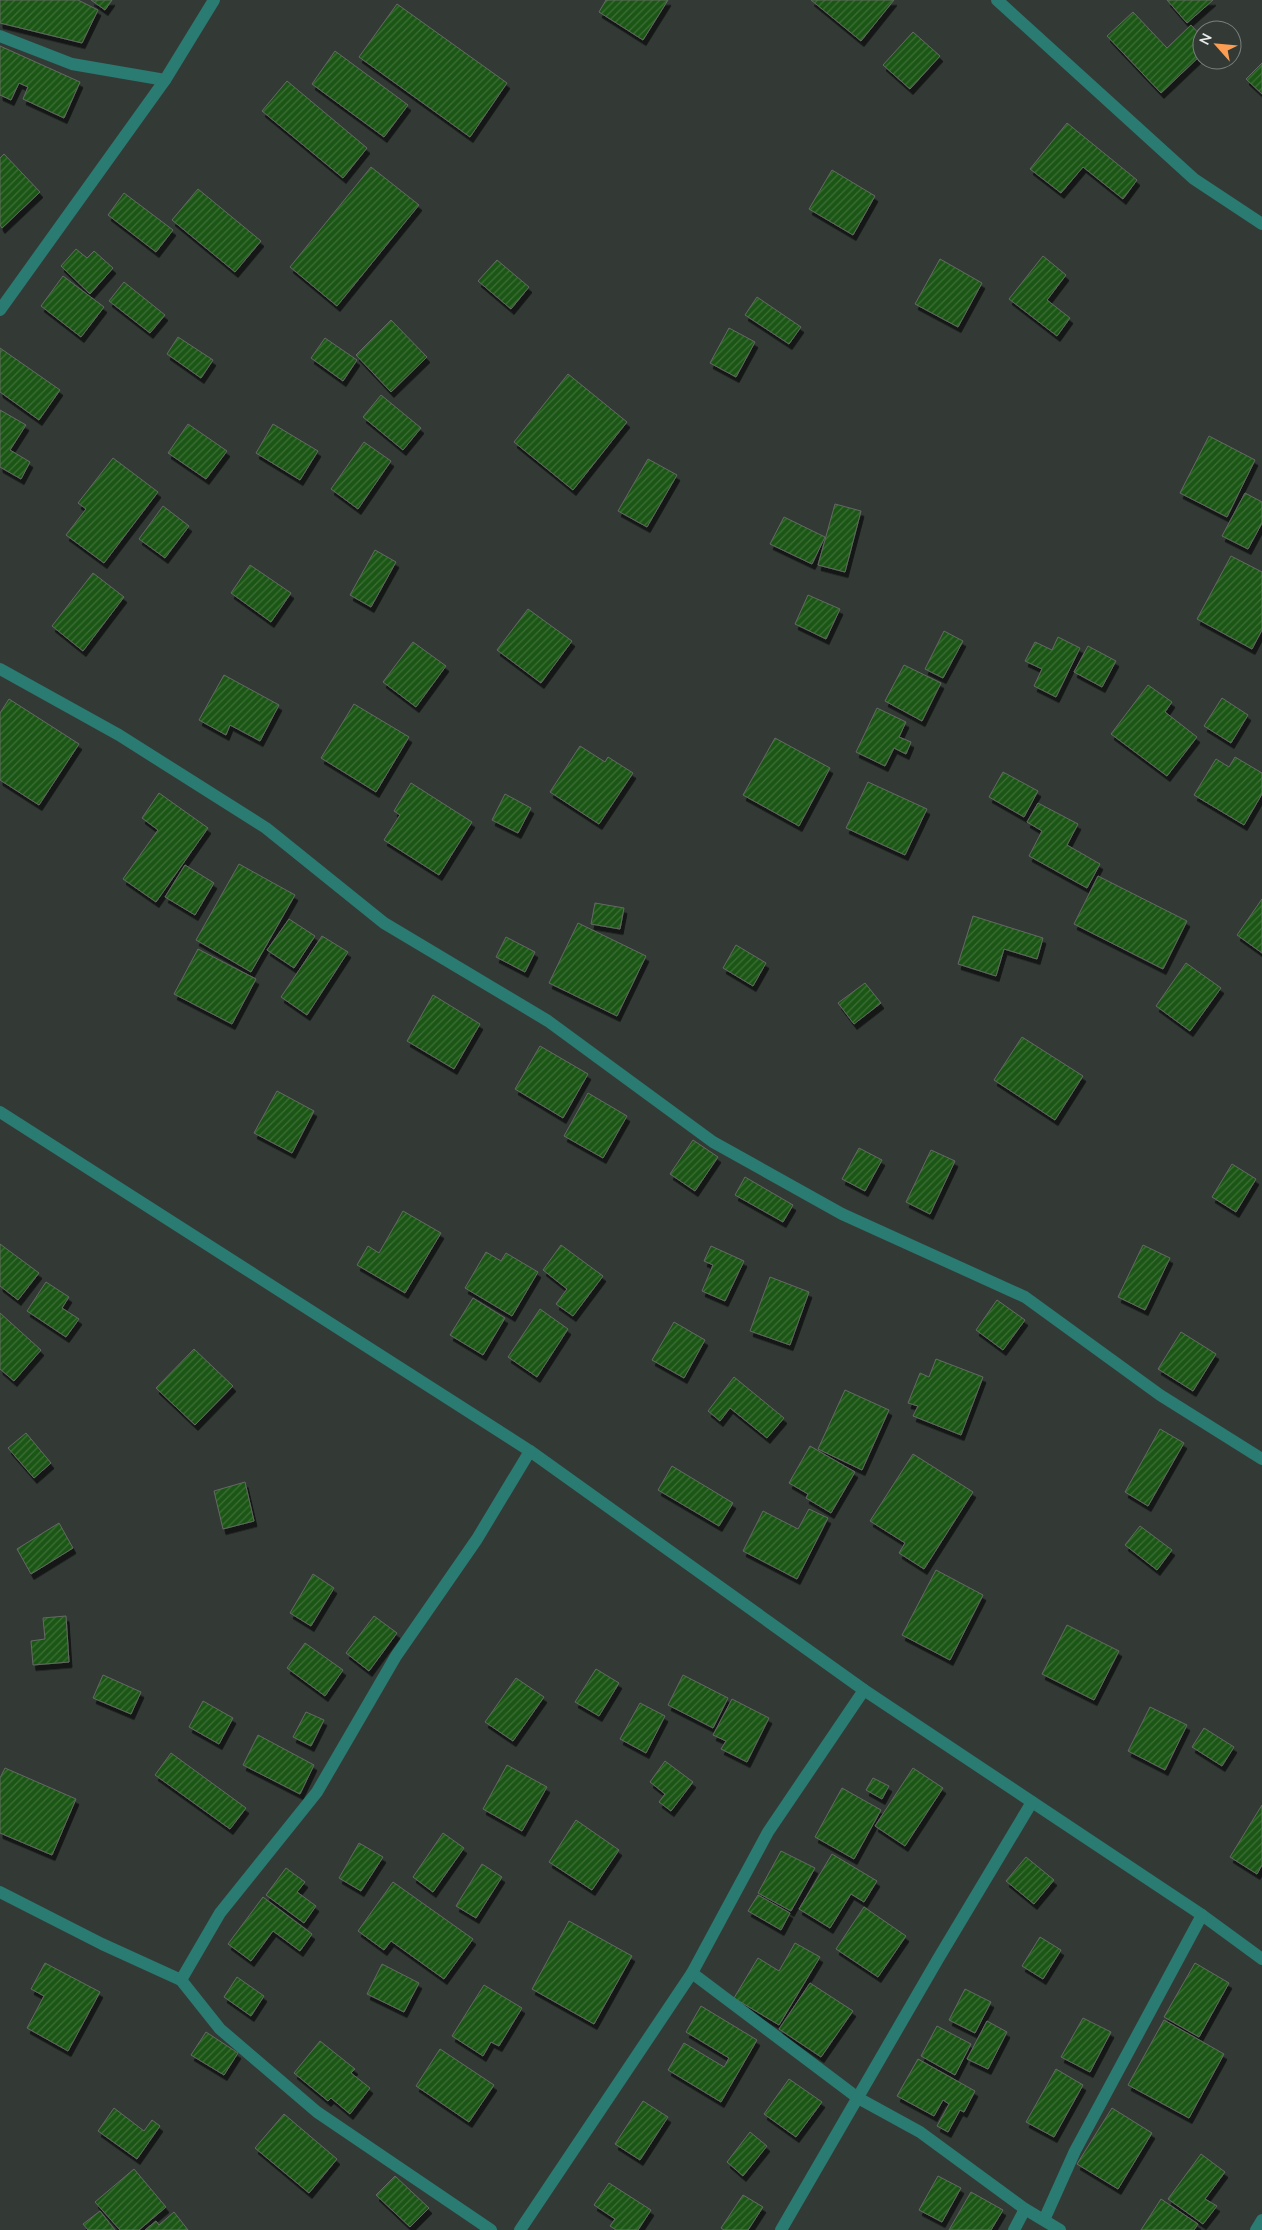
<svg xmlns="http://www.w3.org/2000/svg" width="1262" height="2230" viewBox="0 0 1262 2230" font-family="Mulish,sans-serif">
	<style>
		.building { fill: url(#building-hatch); stroke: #646963; filter: url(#shadow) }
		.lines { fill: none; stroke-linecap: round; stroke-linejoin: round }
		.street { stroke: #2a7b72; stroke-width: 12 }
	</style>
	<defs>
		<pattern id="building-hatch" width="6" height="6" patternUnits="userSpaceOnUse" patternTransform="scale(1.25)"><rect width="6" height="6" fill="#1c5715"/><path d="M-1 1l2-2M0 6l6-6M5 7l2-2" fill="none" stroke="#3d6f37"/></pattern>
		<filter id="shadow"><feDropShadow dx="3" dy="5.5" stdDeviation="0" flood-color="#0009"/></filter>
	</defs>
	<rect width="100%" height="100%" fill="#333a36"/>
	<!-- building -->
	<g class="building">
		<polygon points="0,0 78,0 98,10 82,43 0,23"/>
		<polygon points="91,0 112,0 105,10"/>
		<polygon points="606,0 668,0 643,40 599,12"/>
		<polygon points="811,0 894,0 861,41"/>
		<polygon points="1167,0 1213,0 1187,23"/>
		<polygon points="397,4 507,83 470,137 359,57"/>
		<polygon points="1133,12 1167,48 1191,25 1202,37 1202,54 1161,93 1107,36"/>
		<polygon points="913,32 940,56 910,89 883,65"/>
		<polygon points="0,46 80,82 64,118 23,99 28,87 19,83 11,100 0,95"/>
		<polygon points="335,51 408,105 384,137 312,84"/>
		<polygon points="1262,63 1262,94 1246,79"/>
		<polygon points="287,81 367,148 343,178 262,111"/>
		<polygon points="1067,123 1137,180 1123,199 1083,167 1061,193 1030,169"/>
		<polygon points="4,154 40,192 2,228 0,225 0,158"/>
		<polygon points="371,167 419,205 337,306 290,267"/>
		<polygon points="832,170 875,196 853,235 809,209"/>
		<polygon points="198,189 261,241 235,272 172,220"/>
		<polygon points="124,193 173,230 156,252 108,215"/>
		<polygon points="76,249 87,258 94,251 113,268 90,294 61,266"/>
		<polygon points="1043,256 1066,275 1047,300 1070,318 1057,336 1009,299"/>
		<polygon points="940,259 982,283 958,327 915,304"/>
		<polygon points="497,260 529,287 511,309 478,281"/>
		<polygon points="63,276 104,307 81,337 41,306"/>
		<polygon points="124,282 165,315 150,333 109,301"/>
		<polygon points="757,297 801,327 789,344 745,315"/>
		<polygon points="391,320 427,357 391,392 356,355"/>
		<polygon points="729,328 755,342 736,377 710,363"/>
		<polygon points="178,337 213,360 201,378 167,354"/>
		<polygon points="325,338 357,360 343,381 311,358"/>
		<polygon points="0,348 60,390 39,420 0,392"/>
		<polygon points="568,374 627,422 573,490 514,442"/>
		<polygon points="381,395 421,428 403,450 363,417"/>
		<polygon points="0,410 26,425 10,450 30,462 21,479 0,467"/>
		<polygon points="188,424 227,451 206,479 168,453"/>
		<polygon points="273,424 318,451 300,480 256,453"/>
		<polygon points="1209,436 1255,460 1227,517 1180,493"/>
		<polygon points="364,442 391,461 358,509 331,489"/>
		<polygon points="113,458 158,492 104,563 66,535 86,509 78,503"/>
		<polygon points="648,459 677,475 647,527 618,511"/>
		<polygon points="1245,493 1262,502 1262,523 1248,549 1222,536"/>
		<polygon points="835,504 861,511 845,572 818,565"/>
		<polygon points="163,506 189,526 165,558 139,539"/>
		<polygon points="784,517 825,537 812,564 770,544"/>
		<polygon points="375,550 396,562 371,607 350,595"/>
		<polygon points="1231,556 1262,572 1262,630 1252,649 1197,619"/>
		<polygon points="250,565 291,593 271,622 231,593"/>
		<polygon points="93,573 124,597 83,651 52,626"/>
		<polygon points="808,595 840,609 826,639 795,624"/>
		<polygon points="528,609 572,641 541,683 497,650"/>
		<polygon points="944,631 963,641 943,678 925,669"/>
		<polygon points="1058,637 1080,648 1056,697 1034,686 1042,669 1025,661 1035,642 1052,650"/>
		<polygon points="413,642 446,666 416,707 383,682"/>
		<polygon points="1088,646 1116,661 1102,687 1074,672"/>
		<polygon points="904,665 941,683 922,721 885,701"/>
		<polygon points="224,675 279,705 260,741 230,725 226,735 199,720"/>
		<polygon points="1148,685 1172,702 1165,712 1197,737 1167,776 1111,734"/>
		<polygon points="1222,698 1248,715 1231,743 1204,726"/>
		<polygon points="9,699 79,744 39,805 0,780 0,713"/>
		<polygon points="354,704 409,737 376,792 321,758"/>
		<polygon points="877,708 906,722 899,737 911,742 906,754 894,748 885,766 856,752"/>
		<polygon points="775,738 830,768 799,826 743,795"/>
		<polygon points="580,746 605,762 608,757 633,773 599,824 550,792"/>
		<polygon points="1235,757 1262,773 1262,794 1244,825 1194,795 1216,759 1229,767"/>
		<polygon points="1003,772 1038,791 1024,817 989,797"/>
		<polygon points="868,782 927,809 905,855 846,828"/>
		<polygon points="411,783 472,822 439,875 384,840 400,815 394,811"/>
		<polygon points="159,793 208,828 156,902 123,879 158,830 142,818"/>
		<polygon points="505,794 531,808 518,833 492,820"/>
		<polygon points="1038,803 1078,824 1067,845 1100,864 1087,888 1029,856 1042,831 1027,822"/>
		<polygon points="239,864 295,895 251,972 196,940"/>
		<polygon points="185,865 214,883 195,915 165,897"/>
		<polygon points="1098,876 1187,921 1163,969 1074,924"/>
		<polygon points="1262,899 1262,953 1237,935"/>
		<polygon points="595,903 624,908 620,929 591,924"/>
		<polygon points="973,916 1043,938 1037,959 1004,949 996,976 958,964"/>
		<polygon points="289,919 315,936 294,968 267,950"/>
		<polygon points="578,923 646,956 617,1016 549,983"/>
		<polygon points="322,936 348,952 307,1015 281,997"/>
		<polygon points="506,937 535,952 525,972 496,957"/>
		<polygon points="736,945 766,963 753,986 723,968"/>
		<polygon points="198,949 256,979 232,1024 174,994"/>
		<polygon points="1186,963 1221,988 1190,1031 1156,1006"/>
		<polygon points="865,983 881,1003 854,1024 838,1003"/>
		<polygon points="433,995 480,1024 454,1069 407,1041"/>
		<polygon points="1022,1037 1083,1076 1055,1120 994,1080"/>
		<polygon points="540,1046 588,1074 563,1118 515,1089"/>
		<polygon points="277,1091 314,1111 292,1153 254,1133"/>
		<polygon points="588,1093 627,1116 603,1158 564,1136"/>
		<polygon points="693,1140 718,1157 695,1191 670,1174"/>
		<polygon points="859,1148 882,1160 865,1191 842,1179"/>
		<polygon points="931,1150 955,1161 930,1214 906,1202"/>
		<polygon points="1232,1164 1256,1179 1236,1212 1212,1197"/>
		<polygon points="745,1177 793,1205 783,1222 735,1195"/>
		<polygon points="403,1211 441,1233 405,1293 357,1265 368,1246 379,1253"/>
		<polygon points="0,1244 39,1273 18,1300 0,1286"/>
		<polygon points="561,1245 603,1276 573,1316 556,1304 567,1289 543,1270"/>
		<polygon points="1143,1245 1170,1258 1145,1310 1118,1297"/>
		<polygon points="711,1246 744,1261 725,1301 702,1291 713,1265 704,1261"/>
		<polygon points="486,1252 501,1261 506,1253 538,1272 512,1316 465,1288"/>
		<polygon points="770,1277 809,1292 790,1345 750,1331"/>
		<polygon points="46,1282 69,1297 62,1308 79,1319 66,1337 27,1311"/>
		<polygon points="473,1298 505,1318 483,1355 450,1335"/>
		<polygon points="997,1300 1025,1320 1003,1350 976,1330"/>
		<polygon points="540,1309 568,1329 537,1377 508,1357"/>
		<polygon points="0,1313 41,1350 14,1381 0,1369"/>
		<polygon points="674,1322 705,1340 684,1378 652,1360"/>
		<polygon points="1181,1332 1216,1354 1193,1391 1158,1369"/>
		<polygon points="194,1349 233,1386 195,1425 156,1388"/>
		<polygon points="936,1359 983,1377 961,1435 913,1416 918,1406 908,1403 920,1373 929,1377"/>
		<polygon points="734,1377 784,1418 767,1438 730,1408 720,1421 708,1411"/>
		<polygon points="845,1390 889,1410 862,1470 818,1449"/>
		<polygon points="1160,1429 1184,1443 1148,1506 1125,1492"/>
		<polygon points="26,1433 51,1463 34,1478 8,1448"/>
		<polygon points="810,1446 855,1472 831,1513 806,1498 808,1494 789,1483"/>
		<polygon points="913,1454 973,1492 924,1569 899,1553 905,1543 870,1521"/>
		<polygon points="672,1466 733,1503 719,1526 658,1490"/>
		<polygon points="245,1482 254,1521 223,1529 214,1491"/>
		<polygon points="809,1509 828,1518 797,1579 743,1551 763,1511 798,1529"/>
		<polygon points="59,1523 73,1548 31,1574 17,1549"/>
		<polygon points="1140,1526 1172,1550 1157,1570 1125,1545"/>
		<polygon points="936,1570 983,1595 950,1660 902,1635"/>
		<polygon points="313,1574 334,1588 311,1626 290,1613"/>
		<polygon points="66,1616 69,1662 33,1665 31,1641 45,1639 43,1618"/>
		<polygon points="374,1616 397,1633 369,1671 346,1653"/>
		<polygon points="1067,1625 1119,1651 1094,1700 1042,1674"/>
		<polygon points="305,1643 343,1670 325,1696 287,1668"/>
		<polygon points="596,1669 619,1683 599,1716 575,1702"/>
		<polygon points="103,1675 141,1692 131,1714 93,1698"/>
		<polygon points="683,1675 728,1698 713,1728 668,1705"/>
		<polygon points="516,1678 544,1697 513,1741 485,1722"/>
		<polygon points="732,1699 769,1718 747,1762 721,1749 726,1741 713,1735"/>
		<polygon points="203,1701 233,1718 219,1744 189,1727"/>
		<polygon points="640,1703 665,1716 646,1753 620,1739"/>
		<polygon points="1150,1707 1187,1725 1165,1770 1128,1751"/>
		<polygon points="306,1712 324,1720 311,1746 293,1737"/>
		<polygon points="1204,1728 1234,1747 1222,1766 1192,1747"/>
		<polygon points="258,1735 314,1765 300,1794 243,1765"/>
		<polygon points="171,1753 246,1808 230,1829 155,1775"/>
		<polygon points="665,1761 693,1782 671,1811 659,1802 665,1794 650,1782"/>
		<polygon points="507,1765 547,1787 522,1831 483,1809"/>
		<polygon points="5,1768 76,1799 52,1855 0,1833 0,1778"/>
		<polygon points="913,1768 943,1788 905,1846 875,1826"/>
		<polygon points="873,1778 889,1786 882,1799 866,1790"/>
		<polygon points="842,1788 881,1810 854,1859 815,1837"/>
		<polygon points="1262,1805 1262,1865 1257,1874 1230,1857"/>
		<polygon points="576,1820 619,1850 592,1890 549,1862"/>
		<polygon points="443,1833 464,1848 433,1892 413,1877"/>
		<polygon points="359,1843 383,1857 361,1891 339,1878"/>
		<polygon points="781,1851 815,1868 791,1911 758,1893"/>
		<polygon points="832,1854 877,1881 864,1902 851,1894 830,1928 799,1909"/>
		<polygon points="1026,1857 1054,1880 1034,1904 1006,1881"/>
		<polygon points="482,1864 502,1877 476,1918 456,1906"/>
		<polygon points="286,1868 305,1882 297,1892 316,1906 304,1923 266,1895"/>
		<polygon points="393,1882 473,1939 444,1979 391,1941 384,1950 358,1931"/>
		<polygon points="758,1895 790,1913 781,1930 748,1911"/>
		<polygon points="263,1897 312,1934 300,1951 273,1931 251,1961 228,1944"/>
		<polygon points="864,1907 906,1936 878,1977 836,1949"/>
		<polygon points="569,1921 632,1956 594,2024 532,1989"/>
		<polygon points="1040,1937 1061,1950 1043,1979 1022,1966"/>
		<polygon points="795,1943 820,1957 779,2025 734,1998 758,1958 779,1971"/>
		<polygon points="45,1963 100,1992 68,2051 27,2028 44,1996 31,1989"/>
		<polygon points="1195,1963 1229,1983 1199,2037 1164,2017"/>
		<polygon points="382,1964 419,1983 404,2012 367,1994"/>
		<polygon points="237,1977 264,1996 251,2016 224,1997"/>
		<polygon points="810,1983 853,2011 821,2057 779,2029"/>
		<polygon points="484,1985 522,2008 499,2046 491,2042 483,2056 452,2036"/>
		<polygon points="965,1989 991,2002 975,2033 949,2020"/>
		<polygon points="701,2006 757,2040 721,2102 668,2070 684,2043 724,2067 729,2058 686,2032"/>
		<polygon points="1083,2018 1111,2032 1090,2072 1061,2057"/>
		<polygon points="1164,2020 1224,2054 1189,2118 1128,2085"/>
		<polygon points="987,2021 1007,2032 988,2069 967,2059"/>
		<polygon points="937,2026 971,2044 955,2075 921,2056"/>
		<polygon points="206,2032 238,2053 224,2075 191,2055"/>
		<polygon points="320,2041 355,2069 351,2073 370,2088 350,2114 331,2098 328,2101 294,2073"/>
		<polygon points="440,2049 494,2085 469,2122 416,2086"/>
		<polygon points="918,2059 975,2091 964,2112 960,2110 948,2132 937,2126 949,2104 943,2100 934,2116 897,2096"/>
		<polygon points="1056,2069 1083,2085 1054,2137 1026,2122"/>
		<polygon points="789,2079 822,2102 796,2137 764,2114"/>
		<polygon points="643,2101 668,2117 640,2160 615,2144"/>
		<polygon points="114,2108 144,2131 152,2120 160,2126 137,2159 98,2131"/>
		<polygon points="1112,2108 1152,2133 1118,2189 1077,2164"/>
		<polygon points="284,2114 337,2159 309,2193 255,2148"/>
		<polygon points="750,2132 767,2146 743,2176 727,2162"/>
		<polygon points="1201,2154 1225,2172 1205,2199 1217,2206 1203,2224 1168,2199"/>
		<polygon points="134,2169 166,2207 139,2230 120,2230 95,2202"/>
		<polygon points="395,2176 429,2208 410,2227 376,2195"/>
		<polygon points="938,2176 961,2188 942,2222 919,2210"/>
		<polygon points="609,2183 651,2210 638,2230 616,2230 610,2226 615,2219 594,2205"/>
		<polygon points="971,2192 1003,2210 991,2230 949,2230"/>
		<polygon points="743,2195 763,2207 748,2230 724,2230 721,2228"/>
		<polygon points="1161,2199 1198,2224 1194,2230 1141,2230"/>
		<polygon points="100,2211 115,2230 88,2230 83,2224"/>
		<polygon points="174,2212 188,2230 145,2230 156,2221 159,2225"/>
	</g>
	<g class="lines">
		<!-- street -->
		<g class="street">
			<polyline points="997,0 1194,179 1262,224"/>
			<polyline points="0,36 72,64 165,80"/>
			<polyline points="0,310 165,80 214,0"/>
			<polyline points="0,669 119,735 266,828 384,923 548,1021 713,1142 842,1214 1025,1297 1160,1395 1262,1459"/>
			<polyline points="0,1112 530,1451 864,1690 1202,1915 1262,1959"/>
			<polyline points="0,1892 102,1944 181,1980 220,2029 317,2112 491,2230"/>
			<polyline points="692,1973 858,2098 920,2132 1025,2209 1060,2230"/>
			<polyline points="181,1980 220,1913 317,1792 396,1656 477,1539 530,1451"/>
			<polyline points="1044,2220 1075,2151 1202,1915"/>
			<polyline points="520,2230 692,1973 768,1832 864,1690"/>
			<polyline points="781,2230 938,1959 1032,1802"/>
			<polyline points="1014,2230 1025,2209"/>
			<polyline points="1256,2230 1262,2220"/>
		</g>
	</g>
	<!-- north arrow -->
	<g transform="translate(1217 45) rotate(297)"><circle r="24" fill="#333a36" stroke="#7a807d"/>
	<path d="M0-4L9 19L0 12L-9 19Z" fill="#fc9d54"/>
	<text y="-8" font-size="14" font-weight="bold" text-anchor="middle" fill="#e5e9e7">N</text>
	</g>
</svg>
